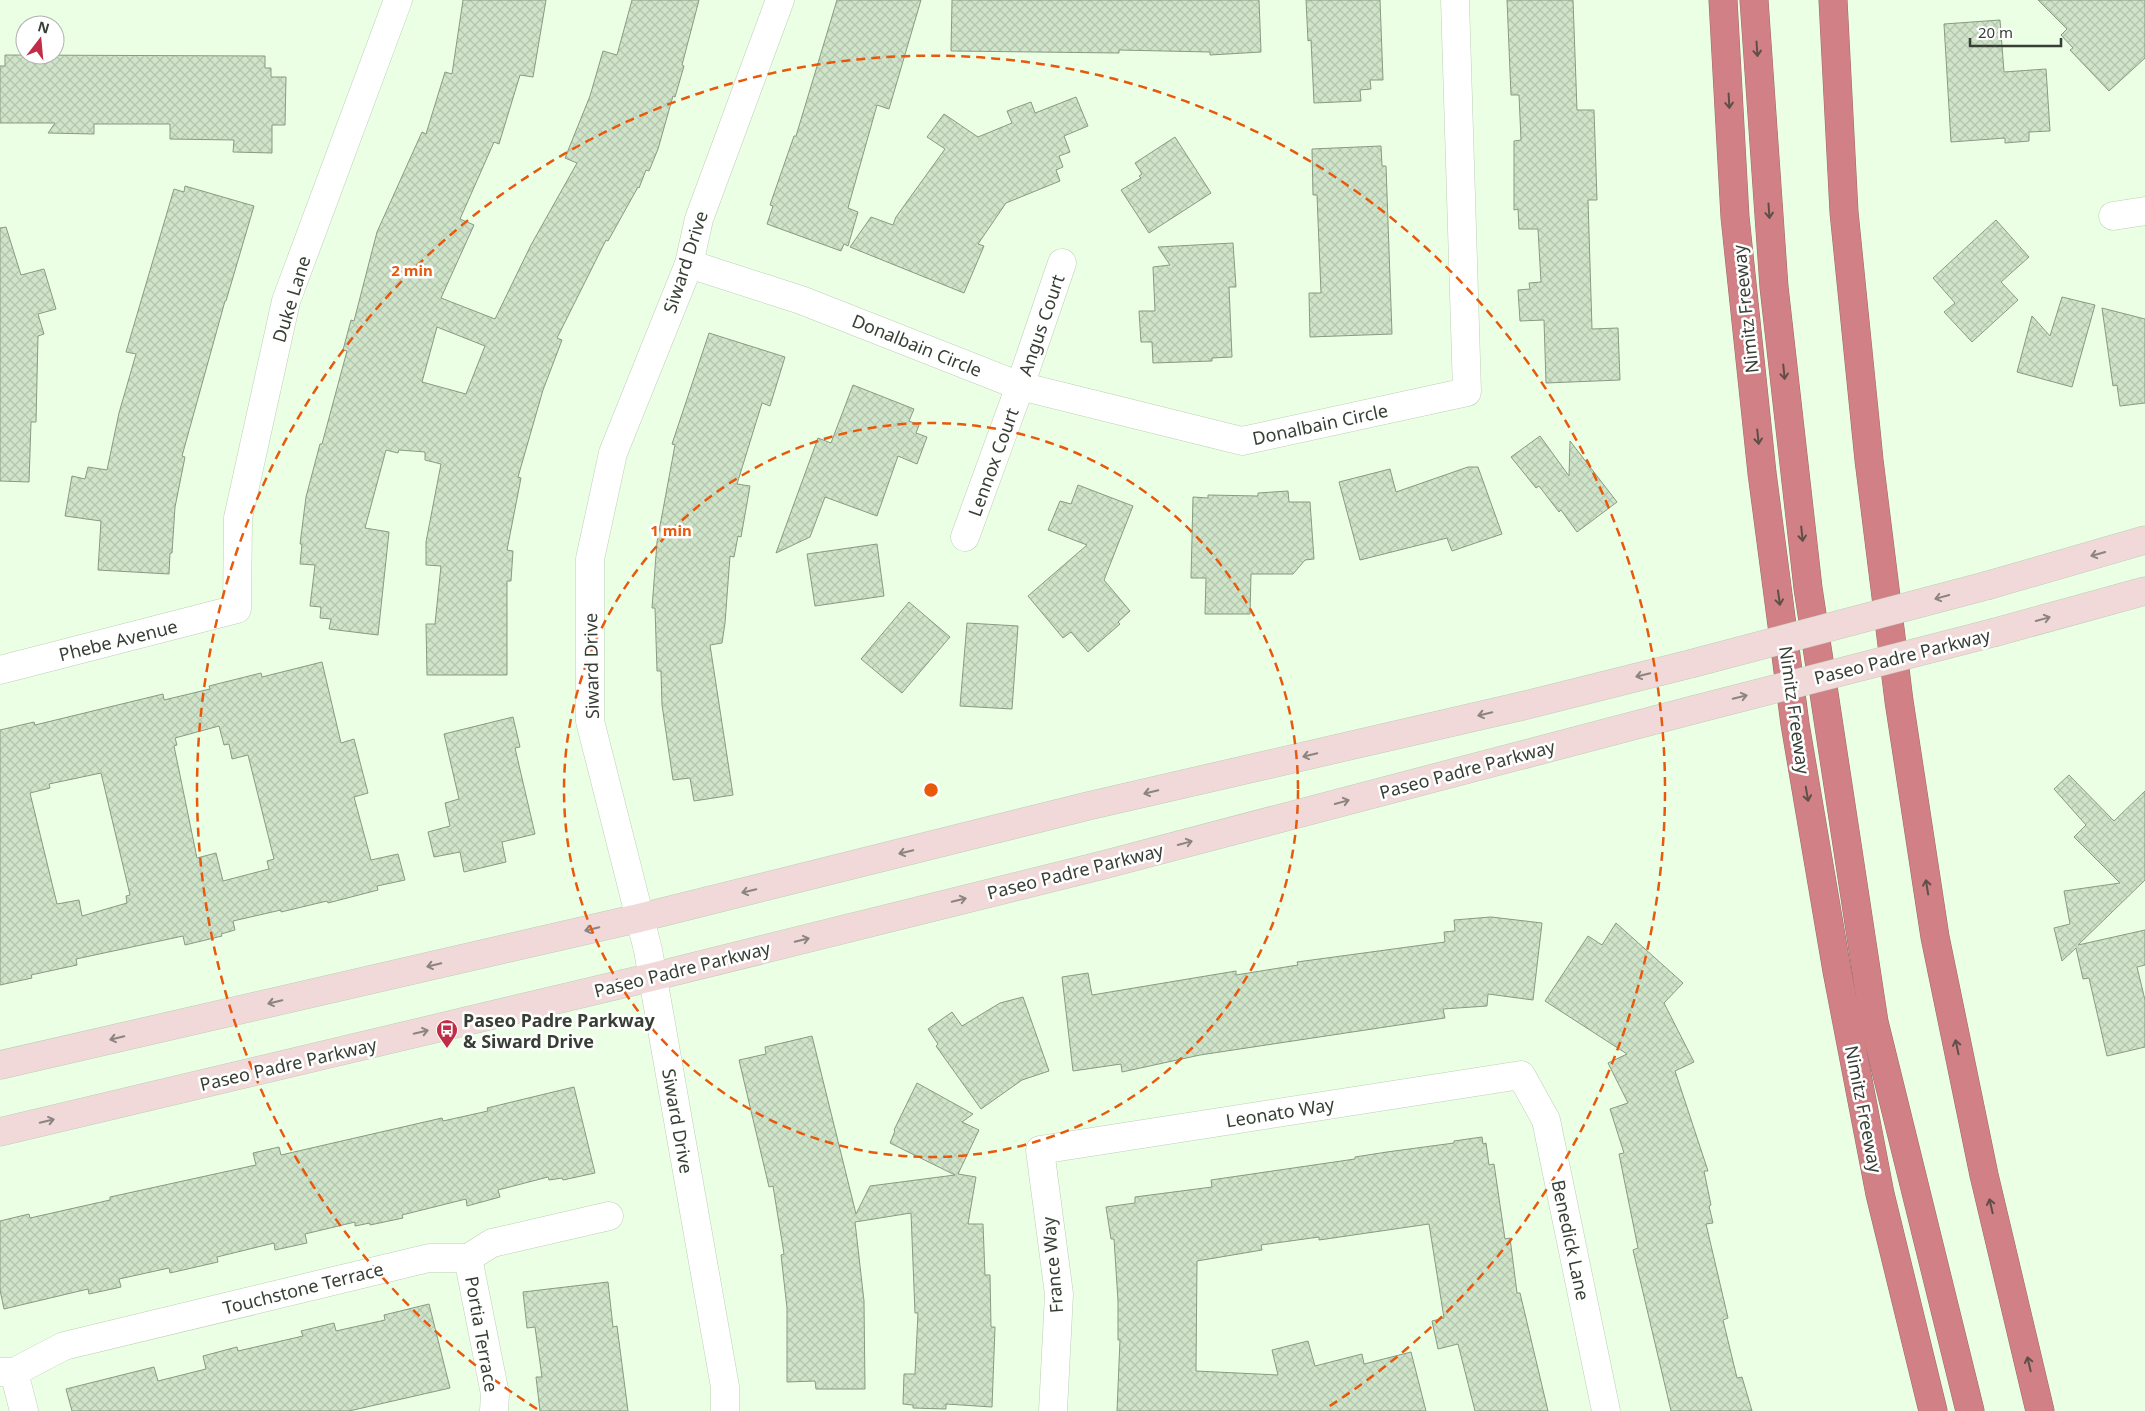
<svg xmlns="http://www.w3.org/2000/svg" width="2145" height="1411" viewBox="0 0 2145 1411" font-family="'Noto Sans',sans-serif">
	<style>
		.building { fill: url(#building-cross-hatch); stroke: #889b83; fill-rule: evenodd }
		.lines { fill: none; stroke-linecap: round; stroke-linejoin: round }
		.minor-casing { stroke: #bccfb6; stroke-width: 29 }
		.secondary-casing { stroke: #bccfb6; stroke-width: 29 }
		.motorway-casing { stroke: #9b6a69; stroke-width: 29 }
		.minor { stroke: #fff; stroke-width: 28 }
		.secondary { stroke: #f1d9da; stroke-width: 28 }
		.motorway { stroke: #d18185; stroke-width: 28 }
		.secondary-bridge-casing { stroke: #bccfb6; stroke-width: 29; stroke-linecap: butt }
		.secondary-bridge { stroke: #f1d9da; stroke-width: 28 }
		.oneway { stroke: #5e5049 }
		.oneway2 { stroke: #8b847f }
		.ring { fill: none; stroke: #e8590c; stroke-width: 2.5; stroke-dasharray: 9 6 }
		.labels { text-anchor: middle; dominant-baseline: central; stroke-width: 5; stroke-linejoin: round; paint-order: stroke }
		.street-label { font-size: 18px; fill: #373f35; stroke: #fff }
		.poi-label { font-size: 18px; font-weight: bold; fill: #373f35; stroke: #fff; text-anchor: start }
		.centre { fill: #e8590c; stroke: #fff; stroke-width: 2.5 }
		.ring-label { font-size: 15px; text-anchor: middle; font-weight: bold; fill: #e8590c; stroke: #fff; stroke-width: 5; stroke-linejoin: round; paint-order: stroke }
	</style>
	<defs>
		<pattern id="building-cross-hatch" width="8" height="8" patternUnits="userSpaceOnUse" patternTransform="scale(1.25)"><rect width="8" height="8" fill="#d0e4ca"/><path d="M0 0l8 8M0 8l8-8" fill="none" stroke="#b3c5ae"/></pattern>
	</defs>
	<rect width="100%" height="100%" fill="#ebffe5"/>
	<!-- building -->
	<g class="building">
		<path d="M463 0H546L533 77 520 75 499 144 494 142 460 219 474 225 441 298 495 319 531 245 577 163 565 158 590 96 603 51 617 55 632 0H699L682 65 684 66 675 97 673 96 658 149 649 171 646 170 639 188 638 187 608 241 606 240 557 338 562 340 543 390 518 477 521 478 507 550 513 551 511 581H507V675H427L426 624H435L441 566 426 565V542L441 464 425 460V452L399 450 398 453 386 450 365 528 389 532 378 635 329 629 331 619 320 618 321 607 310 606 315 565 300 564 302 544H300L306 497 320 444H322L347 351 343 350 351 320 354 321 377 232 422 132 426 134 445 72 452 74ZM437 327 485 346 466 394 422 382Z"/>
		<polygon points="837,0 921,0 889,109 877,105 848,208 858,212 848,246 844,244 841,251 767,224 773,206 770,205 794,136 796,136"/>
		<polygon points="952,0 1259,0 1261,52 1210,55 1210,52 1119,50 1119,53 951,51"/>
		<polygon points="1306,0 1380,0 1383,80 1370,80 1371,89 1360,90 1361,101 1314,103 1311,40 1308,41"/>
		<polygon points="1507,0 1573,0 1577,110 1594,110 1597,200 1588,200 1592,329 1618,328 1620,380 1546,383 1544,320 1520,321 1518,290 1530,289 1529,283 1541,282 1538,229 1519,229 1518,209 1514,210 1514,141 1521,140 1519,95 1511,95"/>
		<polygon points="2038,0 2145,0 2145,58 2109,91 2070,50 2073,48 2061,35 2067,29"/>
		<polygon points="2000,20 2004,72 2046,69 2050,131 2029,132 2029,141 2005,143 2005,138 1951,142 1944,24"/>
		<polygon points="5,55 265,56 265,68 271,68 271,77 286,77 285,125 272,125 272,153 233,152 234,140 170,139 170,124 94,124 94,134 48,133 55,123 0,123 0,66 5,66"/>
		<polygon points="1076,97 1088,126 1064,136 1070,152 1059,156 1063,167 1056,170 1060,181 1006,203 978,244 984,246 964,293 850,247 871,217 893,225 896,217 945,149 927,137 944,114 978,137 1012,123 1007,111 1031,102 1035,113"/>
		<polygon points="1175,137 1211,193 1149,233 1121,190 1141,178 1139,176 1142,174 1135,163"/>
		<polygon points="1381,146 1382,166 1386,166 1392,334 1310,337 1309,293 1321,293 1317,195 1313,195 1312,149"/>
		<polygon points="185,186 254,206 226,301 225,301 182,456 185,457 175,507 172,553 170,553 169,574 98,570 101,521 65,516 72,476 85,479 88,467 107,470 119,413 136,354 126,352 174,189 184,192"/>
		<polygon points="1996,220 2029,257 2001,282 2018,300 1972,342 1944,312 1955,303 1933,278"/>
		<polygon points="6,227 21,275 44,269 56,309 38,314 44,334 38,336 36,422 31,422 29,482 0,481 0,228"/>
		<polygon points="1233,243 1236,287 1229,287 1232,357 1212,358 1212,361 1153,363 1152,342 1141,342 1139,311 1155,311 1153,267 1170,265 1158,247"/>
		<polygon points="2062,297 2095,305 2072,387 2017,372 2032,316 2050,336"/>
		<polygon points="2102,308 2145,319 2145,403 2120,406 2117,385 2113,386"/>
		<polygon points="709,333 785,357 770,406 762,403 737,484 750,486 741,537 738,536 734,557 730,556 725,623 722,643 710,645 733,795 694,801 690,778 673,780 662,705 661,671 657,671 655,608 652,608 657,542 675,445 672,444"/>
		<polygon points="853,385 914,409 909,421 919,425 916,433 927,437 917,464 898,456 877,516 825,497 810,537 776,553 818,438 831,443"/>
		<polygon points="1540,436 1569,476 1570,441 1617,502 1577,532 1561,510 1559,512 1539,486 1536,488 1511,457"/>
		<polygon points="1468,467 1478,467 1502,534 1452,551 1447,538 1360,560 1339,482 1390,469 1396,492"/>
		<polygon points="1078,485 1133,506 1104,580 1130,611 1118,622 1120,624 1088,652 1071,632 1063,638 1028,596 1087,545 1048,530 1060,501 1071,504"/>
		<polygon points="1288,491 1289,502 1310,502 1314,559 1305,560 1293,574 1251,574 1250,614 1205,614 1206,578 1191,578 1193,497 1208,498 1208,495 1258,496 1258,493"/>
		<polygon points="877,544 884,596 815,606 807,554"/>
		<polygon points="909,602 950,637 902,693 861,659"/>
		<polygon points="967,623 1018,626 1012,709 960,706"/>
		<path d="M322 662 341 743 354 739 368 793 354 797 371 860 398 854 405 880 377 886 378 890 328 903 327 901 281 912V910L233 921 235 930 221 934 222 936 185 945 183 936 76 959 77 965 31 975 32 978 0 985V730L34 722 35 725 163 694 164 700 210 689 209 686 261 673 262 677ZM219 726 224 745 229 744 232 759 248 755 274 859 267 861 269 869 223 881 216 853 197 858 174 746 177 745 175 738ZM101 773 130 895 126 896 127 903 82 916 79 900 57 904 30 793 50 788 49 784Z"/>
		<polygon points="513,717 520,747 515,748 535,834 502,842 506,862 464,872 460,852 434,857 428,832 450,826 445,803 459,799 444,734"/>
		<polygon points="2069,775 2114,821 2145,791 2145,880 2078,945 2145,930 2145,965 2137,967 2145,1000 2145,1047 2107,1056 2089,978 2083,979 2076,948 2062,961 2054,928 2070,924 2064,891 2120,883 2074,837 2086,825 2054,789"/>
		<polygon points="1491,917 1542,923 1533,1000 1488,994 1487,1006 1443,1009 1445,1018 1200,1055 1122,1072 1121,1064 1073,1071 1062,977 1088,973 1092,995 1236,971 1236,975 1298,965 1297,962 1445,942 1444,932 1455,931 1454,920"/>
		<polygon points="1616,923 1683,983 1664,1003 1694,1062 1675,1071 1708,1171 1704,1171 1711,1205 1709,1206 1713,1223 1706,1224 1728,1318 1723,1320 1737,1378 1742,1377 1752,1411 1671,1411 1633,1250 1638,1248 1619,1154 1624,1153 1610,1109 1628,1103 1608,1063 1627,1054 1545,1001 1588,936 1602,945"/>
		<polygon points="1023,997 1049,1071 1022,1080 981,1109 936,1046 938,1044 928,1029 952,1012 962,1026 1000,1003"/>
		<polygon points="812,1036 856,1214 870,1186 955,1175 890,1143 895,1131 894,1130 917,1083 973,1114 962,1122 979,1130 958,1174 976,1177 968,1224 983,1224 985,1275 990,1275 991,1327 995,1327 992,1407 946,1404 946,1409 913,1408 913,1405 903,1404 904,1374 915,1374 918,1313 915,1313 911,1213 855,1222 864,1301 865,1389 816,1389 815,1381 787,1382 787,1308 781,1255 784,1254 773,1186 769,1187 739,1060 766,1054 765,1047"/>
		<polygon points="574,1087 595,1173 563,1180 562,1178 549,1180 548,1177 498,1190 500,1197 467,1206 466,1199 402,1215 403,1218 370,1225 370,1223 355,1226 355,1222 305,1234 307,1243 275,1250 274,1243 217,1257 218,1262 170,1273 169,1268 119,1279 121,1287 89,1294 88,1289 4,1309 0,1290 0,1221 29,1214 30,1218 110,1200 110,1197 256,1165 253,1153 279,1147 281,1155 442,1118 443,1121 488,1111 487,1108"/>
		<polygon points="1482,1137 1483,1144 1486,1143 1489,1165 1494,1164 1505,1239 1510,1238 1517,1293 1520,1293 1548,1411 1475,1411 1458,1344 1438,1349 1432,1321 1444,1318 1429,1224 1319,1240 1319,1237 1261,1245 1262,1250 1197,1261 1196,1371 1278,1375 1272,1350 1308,1341 1315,1366 1362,1354 1364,1364 1411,1352 1426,1411 1117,1411 1120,1340 1118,1340 1118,1301 1114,1239 1111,1239 1106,1207 1135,1203 1135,1197 1212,1187 1211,1180 1355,1159 1355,1157 1387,1152 1454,1143 1454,1141"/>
		<polygon points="608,1282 613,1327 617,1326 628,1411 540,1411 536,1377 542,1377 535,1327 527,1328 523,1292"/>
		<polygon points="429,1304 450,1388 349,1411 72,1411 66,1389 154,1367 158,1381 206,1369 203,1356 237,1347 238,1351 303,1336 301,1331 334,1323 336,1331 385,1320 384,1315"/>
	</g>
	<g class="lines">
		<!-- minor casing -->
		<g class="minor-casing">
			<g id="minor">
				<polyline points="2113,216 2145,211"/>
				<polyline points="689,264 801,300 1020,386 1242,441 1467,392 1455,0"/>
				<polyline points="965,537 1020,386 1062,263"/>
				<polyline points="0,670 237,609 238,518 286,301 398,0"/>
				<polyline points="468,1258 495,1394 494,1411"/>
				<polyline points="0,1372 14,1372 64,1346 429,1258 468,1258 492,1243 609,1216"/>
				<polyline points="14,1372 24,1411"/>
				<polyline points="725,1411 725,1387 648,950 590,721 590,559 613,453 689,264 699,219 780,0"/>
				<polyline points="1053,1411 1059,1294 1040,1150 1521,1075 1546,1120 1606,1411"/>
			</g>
		</g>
		<!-- secondary casing -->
		<g class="secondary-casing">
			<g id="secondary">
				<polyline points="1989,585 2145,540"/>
				<polyline points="1996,632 2145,591"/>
				<polyline points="0,1065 639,918 1088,806 1522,706 1690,664"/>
				<polyline points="0,1132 652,977 1103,865 1693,710"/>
			</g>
		</g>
		<!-- motorway casing -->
		<g class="motorway-casing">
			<g id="motorway">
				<polyline points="1723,0 1735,217 1762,473 1795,724 1837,971 1880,1194 1933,1411"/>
				<polyline points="1754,0 1774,287 1808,588 1874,1022 1970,1411"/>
				<polyline points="1833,0 1844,212 1869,460 1899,701 1935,937 1984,1175 2040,1411"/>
			</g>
		</g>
		<!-- minor -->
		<use href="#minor" class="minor"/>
		<!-- secondary -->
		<use href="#secondary" class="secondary"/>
		<!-- motorway -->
		<use href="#motorway" class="motorway"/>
		<!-- secondary-bridge casing -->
		<g class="secondary-bridge-casing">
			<g id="secondary-bridge">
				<polyline points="1690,664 1989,585"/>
				<polyline points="1693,710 1996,632"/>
			</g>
		</g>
		<!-- secondary-bridge -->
		<use href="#secondary-bridge" class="secondary-bridge"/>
	</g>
	<!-- one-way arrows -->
	<defs><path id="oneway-shaft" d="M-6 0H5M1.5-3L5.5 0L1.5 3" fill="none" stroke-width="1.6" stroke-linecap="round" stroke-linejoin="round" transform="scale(1.25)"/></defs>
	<g class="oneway">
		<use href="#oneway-shaft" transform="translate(1757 49) rotate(86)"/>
		<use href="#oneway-shaft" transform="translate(1729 101) rotate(87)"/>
		<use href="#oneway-shaft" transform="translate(1769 211) rotate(86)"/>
		<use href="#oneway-shaft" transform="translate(1784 372) rotate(84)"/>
		<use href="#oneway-shaft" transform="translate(1758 437) rotate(84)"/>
		<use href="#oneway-shaft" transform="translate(1802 534) rotate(84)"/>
		<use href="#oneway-shaft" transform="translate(1779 598) rotate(82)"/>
		<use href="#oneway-shaft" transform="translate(1807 794) rotate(80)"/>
		<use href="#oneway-shaft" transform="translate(1927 887) rotate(-99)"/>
		<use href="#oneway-shaft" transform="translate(1957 1047) rotate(-102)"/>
		<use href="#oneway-shaft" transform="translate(1991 1206) rotate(-103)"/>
		<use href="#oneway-shaft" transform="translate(2029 1364) rotate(-103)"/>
	</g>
	<g class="oneway2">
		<use href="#oneway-shaft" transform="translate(2098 554) rotate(164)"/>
		<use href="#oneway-shaft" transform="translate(1942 597) rotate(165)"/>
		<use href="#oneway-shaft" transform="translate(2043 619) rotate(-15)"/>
		<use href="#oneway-shaft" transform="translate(1643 675) rotate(166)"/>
		<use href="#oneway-shaft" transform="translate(1740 697) rotate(-14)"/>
		<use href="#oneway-shaft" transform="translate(1485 714) rotate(167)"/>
		<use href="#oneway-shaft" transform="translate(1310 755) rotate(167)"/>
		<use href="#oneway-shaft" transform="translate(1151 792) rotate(167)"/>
		<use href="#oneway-shaft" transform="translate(1342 802) rotate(-15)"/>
		<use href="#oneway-shaft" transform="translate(1185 843) rotate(-15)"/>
		<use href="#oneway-shaft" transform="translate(906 852) rotate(166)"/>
		<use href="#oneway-shaft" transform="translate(749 891) rotate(166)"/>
		<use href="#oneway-shaft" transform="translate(959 900) rotate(-14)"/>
		<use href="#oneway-shaft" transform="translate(592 929) rotate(167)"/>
		<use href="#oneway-shaft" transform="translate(802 940) rotate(-14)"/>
		<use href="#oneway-shaft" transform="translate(434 965) rotate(167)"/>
		<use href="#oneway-shaft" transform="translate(275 1002) rotate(167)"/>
		<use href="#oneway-shaft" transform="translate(421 1032) rotate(-13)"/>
		<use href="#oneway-shaft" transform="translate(117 1038) rotate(167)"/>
		<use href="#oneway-shaft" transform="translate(47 1121) rotate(-13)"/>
	</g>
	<!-- distance rings -->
	<g class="ring">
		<circle cx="931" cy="790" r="367"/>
		<path d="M537 1409A734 734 0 1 1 1325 1409"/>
	</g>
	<!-- icons -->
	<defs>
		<g id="bus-pin" transform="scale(1.125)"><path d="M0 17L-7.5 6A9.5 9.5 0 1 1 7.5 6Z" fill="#bf2e46" stroke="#fff"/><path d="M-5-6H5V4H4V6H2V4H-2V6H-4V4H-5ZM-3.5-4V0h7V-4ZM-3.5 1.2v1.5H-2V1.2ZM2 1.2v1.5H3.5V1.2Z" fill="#fff"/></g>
	</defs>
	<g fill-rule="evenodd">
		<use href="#bus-pin" x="447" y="1030"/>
	</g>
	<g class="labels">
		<!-- street labels -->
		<g class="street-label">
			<text transform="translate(685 262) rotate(-72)">Siward Drive</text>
			<text transform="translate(291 299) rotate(-73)">Duke Lane</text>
			<text transform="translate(1745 309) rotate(-96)">Nimitz Freeway</text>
			<text transform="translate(1041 325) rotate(-71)">Angus Court</text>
			<text transform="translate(917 345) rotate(22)">Donalbain Circle</text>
			<text transform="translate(1320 424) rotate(-12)">Donalbain Circle</text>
			<text transform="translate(993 462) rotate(-70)">Lennox Court</text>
			<text transform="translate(118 640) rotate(-14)">Phebe Avenue</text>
			<text transform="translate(1902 656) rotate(-14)">Paseo Padre Parkway</text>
			<text transform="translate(591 666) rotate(-91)">Siward Drive</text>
			<text transform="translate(1795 710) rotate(82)">Nimitz Freeway</text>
			<text transform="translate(1467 769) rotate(-15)">Paseo Padre Parkway</text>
			<text transform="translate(1075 871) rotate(-14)">Paseo Padre Parkway</text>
			<text transform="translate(682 969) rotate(-14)">Paseo Padre Parkway</text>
			<text transform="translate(288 1064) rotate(-13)">Paseo Padre Parkway</text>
			<text transform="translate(1864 1109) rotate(79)">Nimitz Freeway</text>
			<text transform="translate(1280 1112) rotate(-9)">Leonato Way</text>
			<text transform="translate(678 1121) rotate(80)">Siward Drive</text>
			<text transform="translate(1571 1240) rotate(78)">Benedick Lane</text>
			<text transform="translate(1052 1265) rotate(-95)">France Way</text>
			<text transform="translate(303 1288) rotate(-14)">Touchstone Terrace</text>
			<text transform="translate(482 1334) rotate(80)">Portia Terrace</text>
		</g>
		<!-- poi labels -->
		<g class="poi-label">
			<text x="463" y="1020">Paseo Padre Parkway<tspan x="463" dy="21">&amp; Siward Drive</tspan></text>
		</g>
	</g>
	<circle cx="931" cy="790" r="8" class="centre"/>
	<g class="ring-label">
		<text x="412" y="276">2 min</text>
		<text x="671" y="536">1 min</text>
	</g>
	<!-- north arrow -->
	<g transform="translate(40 40) rotate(16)"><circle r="24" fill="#ffffff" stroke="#afb2ae"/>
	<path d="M0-4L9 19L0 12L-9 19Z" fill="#bf2e46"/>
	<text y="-8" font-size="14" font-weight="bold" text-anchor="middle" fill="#373f35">N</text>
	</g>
	<!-- scale -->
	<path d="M1970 38v8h91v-8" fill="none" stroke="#373f35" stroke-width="2.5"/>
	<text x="1978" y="38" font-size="15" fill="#373f35" stroke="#ffffff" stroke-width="4" paint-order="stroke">20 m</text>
</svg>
